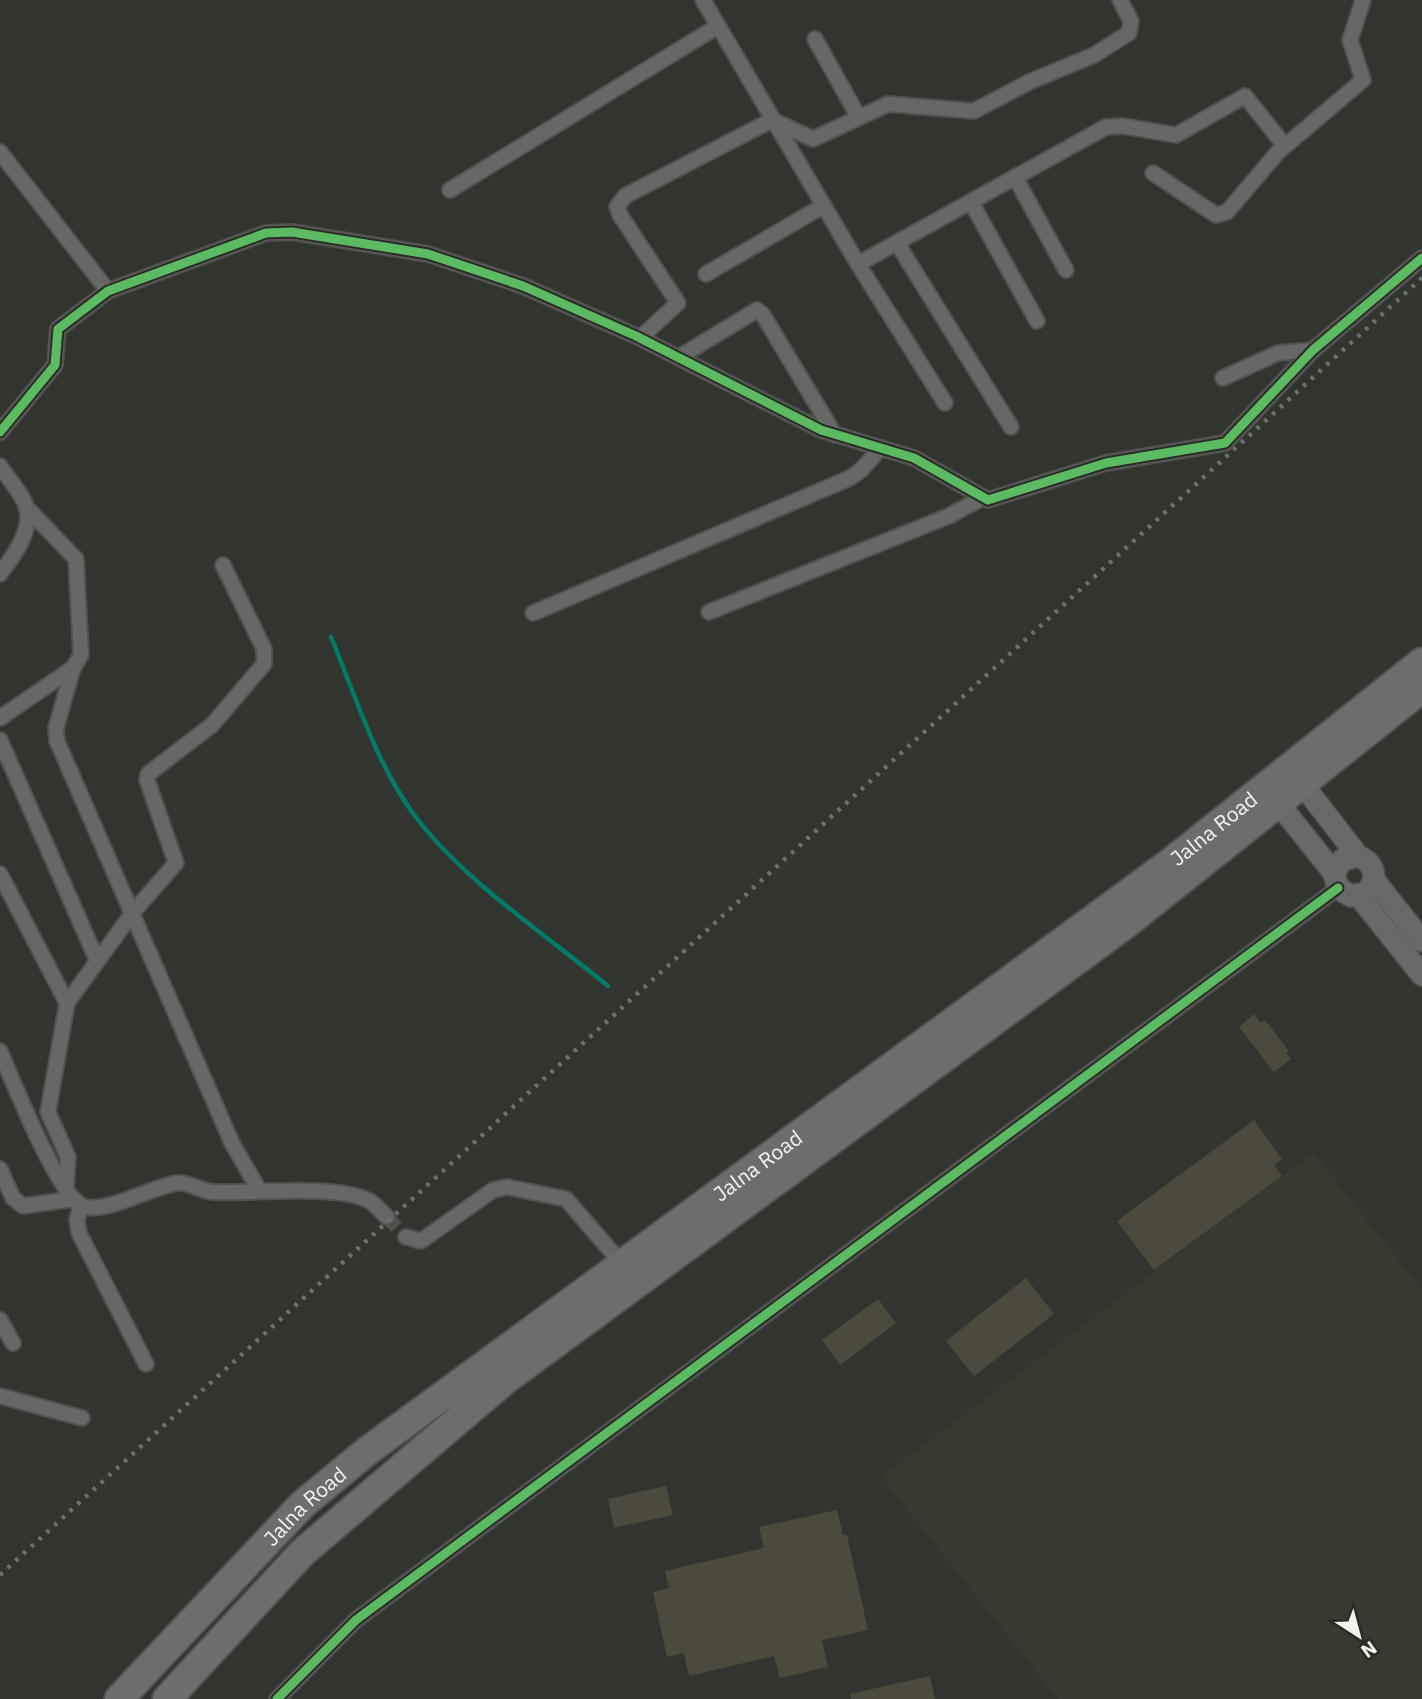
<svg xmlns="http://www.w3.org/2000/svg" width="1422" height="1699" viewBox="0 0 1422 1699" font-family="'IBM Plex Sans',sans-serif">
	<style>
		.built { fill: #373b2f }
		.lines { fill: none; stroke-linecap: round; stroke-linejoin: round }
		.stream { stroke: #047b67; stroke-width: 4.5 }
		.building { fill: #4c4a3d }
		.street-tunnel { stroke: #4f514d; stroke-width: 14; stroke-dasharray: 14 7; stroke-linecap: butt }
		.street-casing { stroke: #51524f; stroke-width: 18 }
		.secondary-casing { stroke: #51524f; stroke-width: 24 }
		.highway-casing { stroke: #51524f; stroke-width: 32 }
		.street { stroke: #676866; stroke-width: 14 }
		.secondary { stroke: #686a67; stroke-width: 21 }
		.highway { stroke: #6d6e6c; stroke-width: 28 }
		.rail { stroke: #6f706e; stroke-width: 4.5; stroke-dasharray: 3.5 7; stroke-linecap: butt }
		.cycleway-casing { stroke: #292c25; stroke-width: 13 }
		.cycleway { stroke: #5cba63; stroke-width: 9 }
		.labels { text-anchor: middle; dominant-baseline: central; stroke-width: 7; stroke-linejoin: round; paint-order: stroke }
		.street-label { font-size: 21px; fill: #f2f3ef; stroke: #292c25 }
	</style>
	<rect width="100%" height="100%" fill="#323430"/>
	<!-- built -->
	<polygon class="built" points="1313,1153 1422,1289 1422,1699 1058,1699 881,1477"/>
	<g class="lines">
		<!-- stream -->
		<path class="stream" d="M331 637C356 697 376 764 415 816 463 880 546 935 608 986"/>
	</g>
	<!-- building -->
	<g class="building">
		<polygon points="1254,1014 1261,1023 1265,1020 1289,1051 1286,1053 1291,1059 1274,1072 1239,1027"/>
		<polygon points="1254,1120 1282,1159 1274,1165 1282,1176 1154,1270 1117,1221"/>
		<polygon points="1026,1278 1054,1314 974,1376 946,1341"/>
		<polygon points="878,1299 896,1323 840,1365 822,1340"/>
		<polygon points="666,1486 673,1515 614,1528 608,1499"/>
		<polygon points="837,1510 843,1535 847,1535 868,1630 822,1640 828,1667 780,1678 774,1656 689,1676 684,1653 667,1657 653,1592 669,1588 665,1571 764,1548 759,1527"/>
		<polygon points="930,1676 935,1699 851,1699 850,1694"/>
	</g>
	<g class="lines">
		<!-- street-tunnel -->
		<polyline class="street-tunnel" points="387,1217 406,1237"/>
		<!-- street casing -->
		<g class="street-casing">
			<g id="street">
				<polyline points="703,0 858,264 945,403"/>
				<polyline points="815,39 858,116"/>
				<polyline points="0,152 108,291"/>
				<polyline points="1153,173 1216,215 1227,212 1278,152 1363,80 1350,40 1363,0"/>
				<polyline points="1015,177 1066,270"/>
				<polyline points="450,190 718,26"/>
				<polyline points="971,202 1037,321"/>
				<polyline points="897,243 1011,427"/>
				<polyline points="858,264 1106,127 1123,126 1176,135 1245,96 1285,146"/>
				<polyline points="706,274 823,206"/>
				<polyline points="640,338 678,303 620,215 617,207 625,196 772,120 813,139 888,104 974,111 1029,82 1094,55 1129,33 1131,21 1120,0"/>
				<polyline points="679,357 757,310 763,315 835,435"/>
				<polyline points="1223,378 1278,353 1313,350"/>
				<polyline points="0,432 55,365 58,329 108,291 266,233 292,232 428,254 523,286 636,336 821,430 914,458 988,500 1106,463 1225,443 1313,350 1422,258"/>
				<path d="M0 466C8 479 23 494 27 509 32 532 12 558 0 574"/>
				<polyline points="709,612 949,516 982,498"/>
				<polyline points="533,613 850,478 861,470 881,448"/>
				<polyline points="73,668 56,728 57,741 232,1143 259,1190"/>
				<polyline points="0,718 73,668 81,655 76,559 26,507"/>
				<polyline points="0,740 97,960"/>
				<polyline points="0,874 67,1003"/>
				<path d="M0 1051C13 1081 56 1191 81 1205 102 1217 154 1185 178 1183 190 1182 202 1192 214 1192 251 1194 335 1184 367 1200 375 1203 380 1211 387 1217"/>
				<polyline points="0,1169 13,1198 23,1206 73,1199"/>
				<polyline points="66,1187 68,1157 48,1112 67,1003 134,911 176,863 147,780 148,774 212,725 264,664 264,649 223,565"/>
				<polyline points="81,1205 77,1220 79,1233 146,1364"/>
				<polyline points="406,1237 421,1241 493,1190 507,1187 566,1199 623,1265"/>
				<polyline points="0,1320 13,1343"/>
				<polyline points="0,1396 82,1418"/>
				<polyline points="277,1699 356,1620 1338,888"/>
			</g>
		</g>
		<!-- secondary casing -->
		<g class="secondary-casing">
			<g id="secondary">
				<path d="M1293 772 1358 856C1375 863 1379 879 1366 893L1351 896 1338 888 1334 873 1342 860 1358 856"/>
				<polyline points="1270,793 1334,873"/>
				<polyline points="1374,880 1422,941"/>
				<polyline points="1359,896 1422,975"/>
			</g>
		</g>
		<!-- highway casing -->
		<g class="highway-casing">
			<g id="highway">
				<path id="s1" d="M119 1699 303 1504 366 1452 1170 863 1422 662"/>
				<polyline points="167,1699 303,1552 505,1380 1127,923 1422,688"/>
			</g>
		</g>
		<!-- street -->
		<use href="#street" class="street"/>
		<!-- secondary -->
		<use href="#secondary" class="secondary"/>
		<!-- highway -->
		<use href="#highway" class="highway"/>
		<!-- rail -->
		<polyline class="rail" points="0,1575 1422,278"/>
		<!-- cycleway casing -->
		<g class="cycleway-casing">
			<g id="cycleway">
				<polyline points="0,432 55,365 58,329 108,291 266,233 292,232 428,254 523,286 636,336 821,430 914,458 988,500 1106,463 1225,443 1313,350 1422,258"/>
				<polyline points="277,1699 356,1620 1338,888"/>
			</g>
		</g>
		<!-- cycleway -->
		<use href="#cycleway" class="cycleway"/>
	</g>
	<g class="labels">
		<!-- street labels -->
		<g class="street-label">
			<text stroke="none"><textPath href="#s1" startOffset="1402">Jalna Road</textPath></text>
			<text stroke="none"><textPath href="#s1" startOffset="835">Jalna Road</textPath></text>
			<text stroke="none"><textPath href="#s1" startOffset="268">Jalna Road</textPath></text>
		</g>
	</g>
	<!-- north arrow -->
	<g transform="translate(1359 1636) rotate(144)" stroke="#292c25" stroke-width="5" paint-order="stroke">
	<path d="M0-5L12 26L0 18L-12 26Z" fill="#f2f3ef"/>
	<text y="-10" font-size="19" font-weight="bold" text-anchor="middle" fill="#f2f3ef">N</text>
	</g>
</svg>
